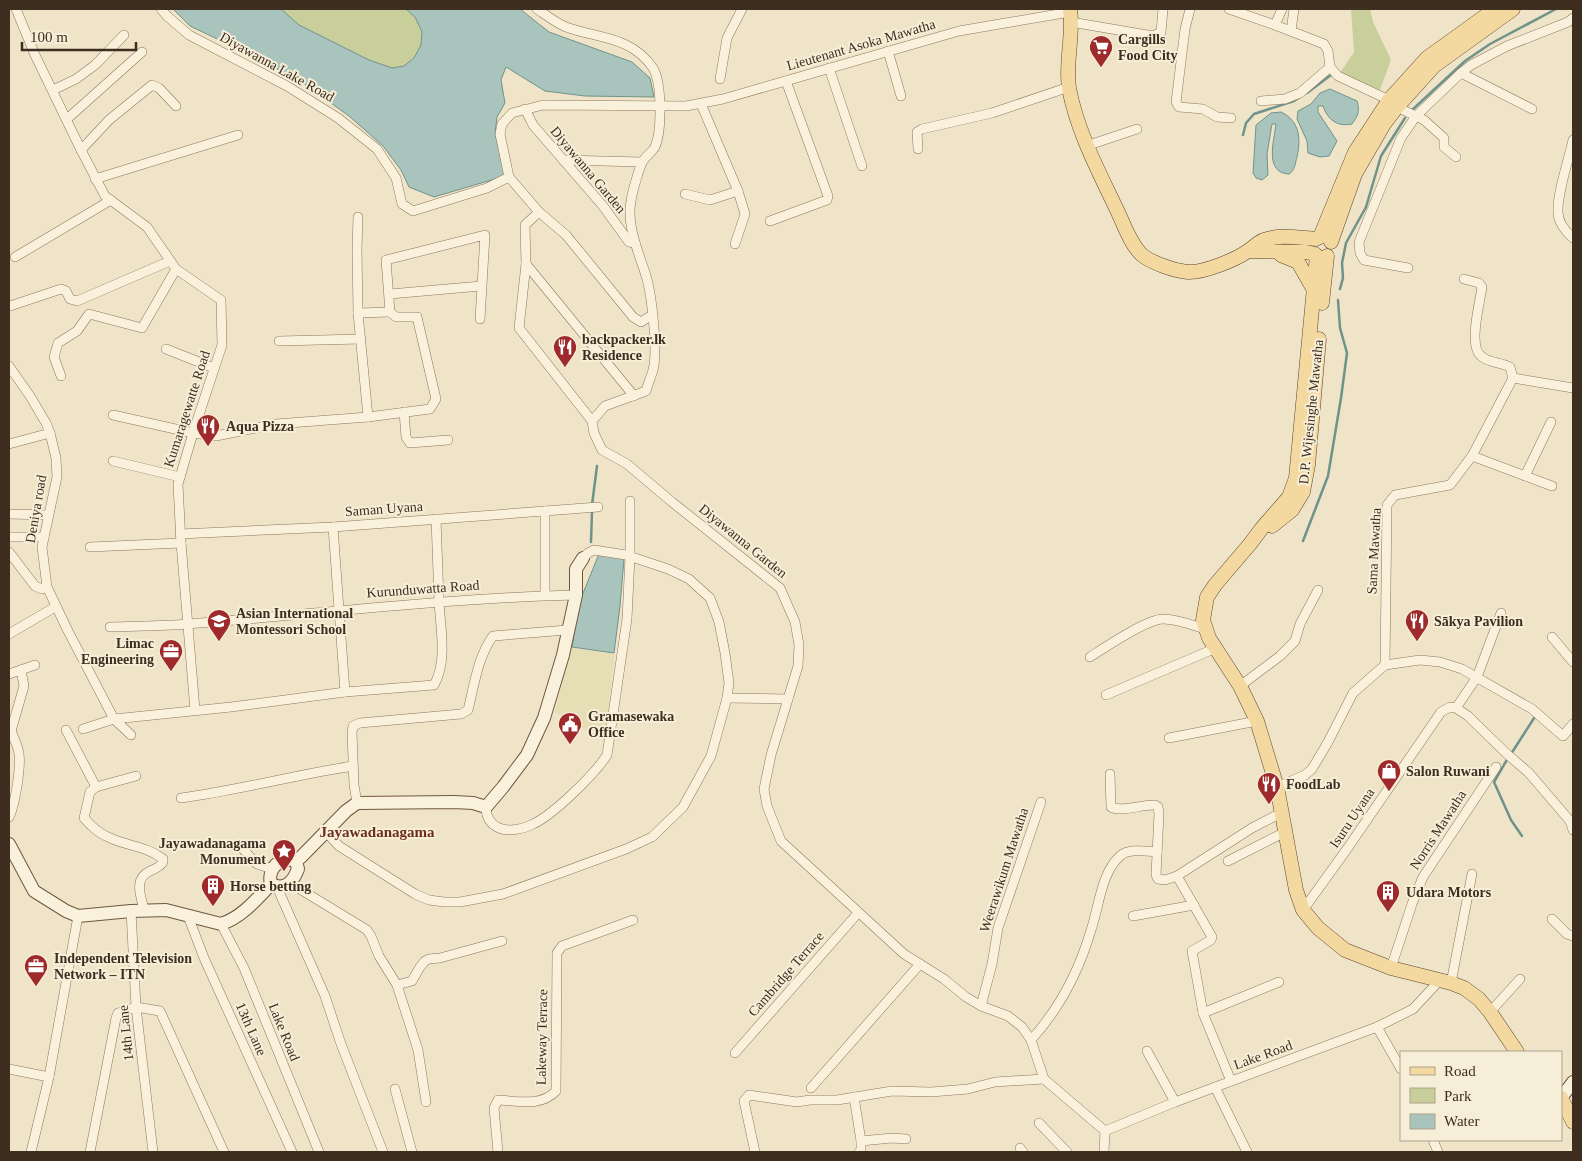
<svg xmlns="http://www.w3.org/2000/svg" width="1582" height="1161" viewBox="0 0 1582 1161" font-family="'Times New Roman',serif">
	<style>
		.farmland { fill: #e6deb5 }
		.green { fill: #c9cf9b }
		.water { fill: #a9c4bc; stroke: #6f938a }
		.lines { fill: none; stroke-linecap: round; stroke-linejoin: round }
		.stream { stroke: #6f938a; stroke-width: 2.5 }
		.street-casing { stroke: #8d765c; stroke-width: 10 }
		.secondary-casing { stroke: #6f573f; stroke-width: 14 }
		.primary-casing { stroke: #5b4430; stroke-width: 15 }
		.street { stroke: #faf1dc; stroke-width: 9 }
		.secondary { stroke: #faf1dc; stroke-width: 12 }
		.primary { stroke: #f3d9a0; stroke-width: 14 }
		.labels { text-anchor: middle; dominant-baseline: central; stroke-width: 4; stroke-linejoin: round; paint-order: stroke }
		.poi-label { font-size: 14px; font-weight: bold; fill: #3d2e20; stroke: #f7eed8; text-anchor: start }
		.street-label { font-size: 14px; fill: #3d2e20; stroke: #f7eed8 }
		.neighbourhood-label { font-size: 15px; font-weight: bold; fill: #6b2e1e; stroke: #f7eed8 }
	</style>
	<rect width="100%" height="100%" fill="#f0e4c8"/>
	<!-- farmland -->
	<polygon class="farmland" points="570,648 615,654 604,741 555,712"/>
	<!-- green -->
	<g class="green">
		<polygon points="281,9 406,9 415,17 422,32 421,45 414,58 404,66 392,68 369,60 298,25"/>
		<polygon points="1351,9 1370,9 1373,22 1391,60 1380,90 1340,73 1354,52"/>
	</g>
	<!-- water -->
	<g class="water">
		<polygon points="173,9 281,9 299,25 369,60 392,68 404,66 414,58 421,45 422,32 415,17 406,9 520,9 549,32 632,62 650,78 654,97 585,96 545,91 506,67 501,80 505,103 497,117 495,133 505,176 434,197 409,187 401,170 383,146 349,116 303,83 255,57 190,26"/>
		<path d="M1330 89 1357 101C1360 111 1358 116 1352 124 1337 127 1328 120 1323 106H1318V112L1337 141 1329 156 1320 157 1308 153 1307 141 1297 119 1298 111 1311 104 1320 93Z"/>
		<path d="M1281 112C1300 121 1301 139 1297 157 1295 164 1295 170 1289 174 1264 173 1274 141 1276 124H1272L1267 154 1268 175 1262 180 1256 178 1253 173 1256 125 1271 113Z"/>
		<polygon points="599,554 624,559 620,606 614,653 572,647 579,603"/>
	</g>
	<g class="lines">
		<!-- stream -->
		<g class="stream">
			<polyline points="1307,93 1331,75"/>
			<polyline points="1411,111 1465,61 1490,44 1556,9"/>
			<polyline points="1243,135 1246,123 1254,114 1294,101 1300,97"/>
			<polyline points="1340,289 1343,278 1342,263 1346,243 1366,207 1381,156 1405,118"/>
			<polyline points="592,505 597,466"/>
			<polyline points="1303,541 1328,476 1341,398 1347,353 1340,328 1338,300"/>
			<polyline points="591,542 592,511"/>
			<polyline points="1511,754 1536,715"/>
			<polyline points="1508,758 1494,782 1511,820 1522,836"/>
		</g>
		<!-- street casing -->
		<g class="street-casing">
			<g id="street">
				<polyline points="16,9 35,55 81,150 105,196 147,227 176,269 221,300 222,345 193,433 178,484 181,543 195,710"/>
				<polyline points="161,9 167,16 189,35 287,86 338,118 377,149 396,178 402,204 413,211 487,188 509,177"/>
				<path d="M537 9C546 15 556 23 566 27 599 39 631 36 653 68 662 83 662 131 655 147 652 152 646 156 643 161 639 168 632 193 631 201 626 227 640 255 647 279 652 298 658 352 653 370 651 377 648 384 646 391L605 406 592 421 594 433 602 450 627 464 672 502 780 588 795 622 799 645 798 666 771 755 764 789 767 806 781 841 904 954 944 979 966 997 981 1006 1008 1016 1022 1027 1031 1040 1044 1079 1105 1131"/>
				<polyline points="1190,9 1185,29 1176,102 1179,107 1203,109 1217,117 1231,118"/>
				<polyline points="1229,9 1275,25 1324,44 1328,51 1330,67 1338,76 1389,100 1397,107 1424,120 1444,138 1444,147 1456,157"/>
				<polyline points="1071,22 1153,36 1161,32 1163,9"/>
				<polyline points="1275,25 1282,9"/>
				<polyline points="1291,31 1294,9"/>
				<polyline points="888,51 901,96"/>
				<polyline points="829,68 862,166"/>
				<polyline points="1461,73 1532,109"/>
				<polyline points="720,79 727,38 742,9"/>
				<polyline points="53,90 76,79 95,65 124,35"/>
				<polyline points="1261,101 1285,99 1300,93 1330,67"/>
				<polyline points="701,104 738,191 745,214 735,244"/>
				<polyline points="525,109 533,125 603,206 629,242 635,243"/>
				<polyline points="67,119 142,52"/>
				<path d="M1573 140C1569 159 1557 193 1558 212 1558 222 1566 232 1573 238"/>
				<polyline points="1086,146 1137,129"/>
				<polyline points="918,149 917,132 922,129 992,113 1069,87"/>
				<polyline points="81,150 109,120 152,85 159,88 176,106"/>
				<polyline points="563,160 642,162"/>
				<polyline points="95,179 238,135"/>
				<polyline points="685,194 710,200 738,191"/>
				<polyline points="539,212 525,225 526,264 519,328 592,421"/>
				<polyline points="358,217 357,249 358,313 368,417"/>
				<polyline points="770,221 827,200 828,196 786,81"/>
				<polyline points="15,257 111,200"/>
				<polyline points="526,264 634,396"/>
				<polyline points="1408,268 1364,260 1360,253 1359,242 1401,138 1416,116 1461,73 1471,65 1507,46 1568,22 1573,18"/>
				<polyline points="390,294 481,286"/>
				<polyline points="10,306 61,289 66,291 70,299 77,301 170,261"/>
				<polyline points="358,313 390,312"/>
				<polyline points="652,315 641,322 633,317 566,235 539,212 509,177 500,134 502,124 512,113 543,105 686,106 723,99 959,31 1070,12"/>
				<polyline points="279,341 361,339"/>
				<polyline points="166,349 214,368"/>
				<polyline points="9,366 30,396 46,423 50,433 56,458 57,477 42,547 47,587 68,631 114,719 131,735"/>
				<polyline points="61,376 54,357 58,343 77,331 89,314 142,328 176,269"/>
				<polyline points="1513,378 1573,388"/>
				<polyline points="404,412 406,437 410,443 448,440"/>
				<polyline points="113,415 193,433 216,436 276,424 368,417 430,409 436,399 417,317 396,317 390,312 386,260 485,235 480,319"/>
				<polyline points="9,444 50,433"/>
				<polyline points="1472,456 1552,486"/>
				<polyline points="113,461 180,477"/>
				<polyline points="1525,476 1551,422"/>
				<polyline points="545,511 545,595"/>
				<polyline points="9,514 48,515"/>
				<polyline points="333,527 345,692"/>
				<polyline points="180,534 333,527 598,507"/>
				<polyline points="9,537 44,537"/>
				<polyline points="90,547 181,543"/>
				<polyline points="9,552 35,586 42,589 47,587"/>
				<path d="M110 627C136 626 163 626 189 624 318 614 446 598 576 595"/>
				<polyline points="9,634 55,607"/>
				<polyline points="1552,637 1573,662"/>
				<path d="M1090 657C1104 648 1147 619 1163 619 1177 619 1192 625 1205 629"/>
				<polyline points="1385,665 1420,660 1440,662 1462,669 1532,709 1563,736 1573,724"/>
				<polyline points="9,674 35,665"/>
				<polyline points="1240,686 1280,656 1295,641 1300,624 1318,590"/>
				<polyline points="1106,695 1216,648"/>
				<polyline points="727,698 788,699"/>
				<polyline points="1456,708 1477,677 1501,613"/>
				<path d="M9 728 11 731C14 738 18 746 19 754 21 767 15 806 9 817"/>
				<path d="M83 729 114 719 231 707 345 692 434 685C448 661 440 627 439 600 438 573 437 546 436 519"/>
				<polyline points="66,730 96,787"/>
				<polyline points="11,731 24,686 21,670"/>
				<polyline points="1169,738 1257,721"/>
				<path d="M1110 774 1111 807C1122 813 1142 804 1155 805L1158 807 1159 814 1156 875 1158 879 1165 880 1177 876 1252 828 1281 813"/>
				<path d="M136 776 96 787 90 792 84 818C90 825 98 833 108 837 126 846 147 846 163 859V862C160 867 155 869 150 871 133 879 141 896 144 910"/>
				<path d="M1277 787 1305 775 1312 769 1328 742 1353 693 1385 665 1387 505 1395 495 1450 485 1472 456 1513 378 1510 367C1501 362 1488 363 1481 356 1468 346 1480 302 1482 287L1479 283 1464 279"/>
				<path d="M181 798C239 790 295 775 353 766"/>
				<path d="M357 803 354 785 352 733 353 726 360 723 461 714 468 710C474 686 478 656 493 636L567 630"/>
				<path d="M486 807C486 817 490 824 499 828 509 832 524 829 533 824 553 815 595 774 607 755L627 619 630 557V501"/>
				<polyline points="326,832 339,846 415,894 429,900 444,902 460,902 503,894 626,849 652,837 683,807 711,756 727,698 729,683 725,653 719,622 710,598 689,579 668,569 626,555 594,550 588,553 583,558"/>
				<polyline points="238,844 257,864 272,869"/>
				<polyline points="1228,861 1285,832"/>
				<polyline points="1177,876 1212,937 1211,940 1192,951 1203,1013 1231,1081"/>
				<polyline points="290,883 367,930 371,936 379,956 397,985 418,1050 426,1102"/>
				<polyline points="277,887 325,996 341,1044 383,1152"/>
				<polyline points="1303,910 1347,849 1441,712 1450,707 1456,708 1468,716 1507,754 1529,773 1570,821 1573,830"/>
				<polyline points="131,911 136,1007 153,1152"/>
				<polyline points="188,916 204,958 292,1152"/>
				<polyline points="1133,916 1194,905"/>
				<polyline points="1552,919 1567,934 1573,936"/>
				<polyline points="221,924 244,968 319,1152"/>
				<polyline points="1391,968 1412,904 1423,877 1496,767"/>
				<polyline points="1451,983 1472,874"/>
				<polyline points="397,985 412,981 420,967 425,961 429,959 440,958 502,941"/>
				<polyline points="981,1006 992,964 998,928 1041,802"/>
				<polyline points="1490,1012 1520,979"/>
				<polyline points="1203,1013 1279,982"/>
				<polyline points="1377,1027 1401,1069"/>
				<path d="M1031 1040C1060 1008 1079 971 1091 930 1099 907 1101 873 1120 856 1128 848 1146 851 1157 852"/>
				<polyline points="1147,1051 1175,1102"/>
				<polyline points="735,1053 858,913"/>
				<polyline points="9,1069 49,1077"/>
				<polyline points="1215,1087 1247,1152"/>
				<polyline points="811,1088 920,964"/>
				<polyline points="395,1089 412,1152"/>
				<polyline points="854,1097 861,1141 861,1151 859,1152"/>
				<polyline points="1039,1123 1067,1152"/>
				<polyline points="1433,1140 1438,1152"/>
				<polyline points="861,1141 892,1138 906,1139"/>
				<polyline points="1020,1148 1023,1152"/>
				<polyline points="31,1152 49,1077 78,916"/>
				<polyline points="90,1152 116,1018 118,1013 136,1007 160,1011 224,1152"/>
				<path d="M498 1152 494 1108 498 1100C518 1101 541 1107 556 1091L557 953 562 946 633 920"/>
				<polyline points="755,1152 744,1101 749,1095 797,1102 810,1100 837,1100 892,1091 931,1092 968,1089 995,1082 1044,1079"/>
				<polyline points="1104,1152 1105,1131 1175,1102 1377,1027 1413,1009 1440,980"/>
			</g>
		</g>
		<!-- secondary casing -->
		<g class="secondary-casing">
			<g id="secondary">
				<path d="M9 844 34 891 66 911 78 916 131 911 166 910 221 924C241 918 257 899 271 884"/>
				<path d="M271 884C267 869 280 855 296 861L301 857 346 811 357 803 454 802 473 803 486 807 503 787 527 755 544 718 563 655 576 595V569L583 558"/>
				<path d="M271 884C285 891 293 882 298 869L296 861"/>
				<polyline points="1561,1098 1573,1082"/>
			</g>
		</g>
		<!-- primary casing -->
		<g class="primary-casing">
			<g id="primary">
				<path d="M1070 9C1074 35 1065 62 1069 88 1077 131 1098 170 1116 208 1123 222 1130 244 1142 255 1152 263 1175 271 1188 272 1203 273 1235 260 1248 251 1254 247 1257 243 1264 240 1279 234 1300 238 1316 239"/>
				<polyline points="1320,237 1355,152 1389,100 1427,58 1495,9"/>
				<polyline points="1331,242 1355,174 1384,124 1397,107 1434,66 1513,9"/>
				<polyline points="1248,251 1306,252 1315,254"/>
				<polyline points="1281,255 1298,262 1314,290"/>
				<polyline points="1317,256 1296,478 1289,497 1262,528 1250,544 1215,585 1207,597 1203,620 1209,638 1240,686 1257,721 1277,787 1296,890 1303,910 1318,928 1345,950 1391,968 1451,983 1464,988 1479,999 1490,1012 1517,1052"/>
				<polyline points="1322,303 1327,256"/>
				<polyline points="1272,526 1292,510 1303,492 1308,465 1319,339"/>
				<polyline points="1561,1098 1573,1122"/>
			</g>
		</g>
		<!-- street -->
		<use href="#street" class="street"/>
		<!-- secondary -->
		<use href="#secondary" class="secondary"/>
		<!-- primary -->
		<use href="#primary" class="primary"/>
	</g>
	<!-- icons -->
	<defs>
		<g id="supermarket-pin" transform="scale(1.25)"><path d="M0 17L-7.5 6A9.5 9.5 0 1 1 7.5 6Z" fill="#9e2a2b" stroke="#f7eed8"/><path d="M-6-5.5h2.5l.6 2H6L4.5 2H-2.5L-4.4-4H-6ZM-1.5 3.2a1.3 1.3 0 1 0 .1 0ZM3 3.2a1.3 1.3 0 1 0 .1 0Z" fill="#fff"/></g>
		<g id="restaurant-pin" transform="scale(1.25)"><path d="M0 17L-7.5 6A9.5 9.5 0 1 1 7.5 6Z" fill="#9e2a2b" stroke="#f7eed8"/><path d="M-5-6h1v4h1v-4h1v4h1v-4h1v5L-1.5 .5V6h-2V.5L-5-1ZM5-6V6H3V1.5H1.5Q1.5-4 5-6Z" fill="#fff"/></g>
		<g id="school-pin" transform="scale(1.25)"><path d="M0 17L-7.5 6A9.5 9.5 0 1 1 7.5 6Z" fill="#9e2a2b" stroke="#f7eed8"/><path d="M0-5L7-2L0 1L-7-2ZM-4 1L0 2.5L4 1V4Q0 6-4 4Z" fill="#fff"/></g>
		<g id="office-pin" transform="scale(1.25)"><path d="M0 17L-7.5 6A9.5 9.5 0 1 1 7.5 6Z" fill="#9e2a2b" stroke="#f7eed8"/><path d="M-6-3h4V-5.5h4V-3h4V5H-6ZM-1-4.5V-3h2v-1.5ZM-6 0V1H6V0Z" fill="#fff"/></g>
		<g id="civic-pin" transform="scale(1.25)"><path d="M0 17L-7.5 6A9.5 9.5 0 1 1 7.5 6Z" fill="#9e2a2b" stroke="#f7eed8"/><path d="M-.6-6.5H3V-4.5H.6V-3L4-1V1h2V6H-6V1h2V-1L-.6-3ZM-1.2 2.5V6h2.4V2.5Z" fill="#fff"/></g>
		<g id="shop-pin" transform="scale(1.25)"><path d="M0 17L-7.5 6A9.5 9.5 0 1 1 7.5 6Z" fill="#9e2a2b" stroke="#f7eed8"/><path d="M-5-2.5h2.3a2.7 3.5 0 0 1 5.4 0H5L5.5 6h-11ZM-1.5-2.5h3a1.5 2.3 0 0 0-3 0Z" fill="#fff"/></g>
		<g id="sight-pin" transform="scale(1.25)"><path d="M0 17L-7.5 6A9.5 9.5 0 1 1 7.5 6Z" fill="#9e2a2b" stroke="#f7eed8"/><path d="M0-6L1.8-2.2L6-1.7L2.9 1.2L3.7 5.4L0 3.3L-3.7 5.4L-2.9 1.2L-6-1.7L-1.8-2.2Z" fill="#fff"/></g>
		<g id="building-pin" transform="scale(1.25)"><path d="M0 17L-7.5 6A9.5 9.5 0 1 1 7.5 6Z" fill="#9e2a2b" stroke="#f7eed8"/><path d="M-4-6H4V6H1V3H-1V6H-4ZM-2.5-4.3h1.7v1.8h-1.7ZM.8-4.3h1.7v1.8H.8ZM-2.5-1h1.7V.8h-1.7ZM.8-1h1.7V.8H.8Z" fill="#fff"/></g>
	</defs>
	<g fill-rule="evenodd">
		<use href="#supermarket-pin" x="1101" y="47"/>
		<use href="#restaurant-pin" x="565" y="347"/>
		<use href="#restaurant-pin" x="208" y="426"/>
		<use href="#school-pin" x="219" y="621"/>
		<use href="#restaurant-pin" x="1417" y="621"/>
		<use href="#office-pin" x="171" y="651"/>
		<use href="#civic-pin" x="570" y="724"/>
		<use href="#shop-pin" x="1389" y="771"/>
		<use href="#restaurant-pin" x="1269" y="784"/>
		<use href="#sight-pin" x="284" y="851"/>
		<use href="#building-pin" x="213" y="886"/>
		<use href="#building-pin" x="1388" y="892"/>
		<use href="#office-pin" x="36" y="966"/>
	</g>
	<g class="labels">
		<!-- poi labels -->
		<g class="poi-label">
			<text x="1118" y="39">Cargills<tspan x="1118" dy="16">Food City</tspan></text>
			<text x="582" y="339">backpacker.lk<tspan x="582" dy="16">Residence</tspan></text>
			<text x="226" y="426">Aqua Pizza</text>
			<text x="236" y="613">Asian International<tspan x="236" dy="16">Montessori School</tspan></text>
			<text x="1434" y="621">Sākya Pavilion</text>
			<text x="154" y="643" text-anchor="end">Limac<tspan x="154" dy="16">Engineering</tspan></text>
			<text x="588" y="716">Gramasewaka<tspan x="588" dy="16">Office</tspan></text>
			<text x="1406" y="771">Salon Ruwani</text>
			<text x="1286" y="784">FoodLab</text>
			<text x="266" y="843" text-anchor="end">Jayawadanagama<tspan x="266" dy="16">Monument</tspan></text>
			<text x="230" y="886">Horse betting</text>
			<text x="1406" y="892">Udara Motors</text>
			<text x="54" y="958">Independent Television<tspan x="54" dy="16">Network – ITN</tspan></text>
		</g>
		<!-- street labels -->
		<g class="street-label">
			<text transform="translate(861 45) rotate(-16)">Lieutenant Asoka Mawatha</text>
			<text transform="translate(277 67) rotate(29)">Diyawanna Lake Road</text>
			<text transform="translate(588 170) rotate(50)">Diyawanna Garden</text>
			<text transform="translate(187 409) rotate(-72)">Kumaragewatte Road</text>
			<text transform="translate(1311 412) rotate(-84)">D.P. Wijesinghe Mawatha</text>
			<text transform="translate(36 509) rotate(-80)">Deniya road</text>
			<text transform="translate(384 509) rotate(-4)">Saman Uyana</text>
			<text transform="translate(743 541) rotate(39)">Diyawanna Garden</text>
			<text transform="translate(1374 551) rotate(-87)">Sama Mawatha</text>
			<text transform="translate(423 589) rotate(-4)">Kurunduwatta Road</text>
			<text transform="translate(1352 818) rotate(-56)">Isuru Uyana</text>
			<text transform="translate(1438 830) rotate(-57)">Norris Mawatha</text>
			<text transform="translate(1004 870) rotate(-72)">Weerawikum Mawatha</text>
			<text transform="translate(786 974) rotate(-49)">Cambridge Terrace</text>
			<text transform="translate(251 1029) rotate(66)">13th Lane</text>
			<text transform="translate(284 1032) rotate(68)">Lake Road</text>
			<text transform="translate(126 1033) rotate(-96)">14th Lane</text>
			<text transform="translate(542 1037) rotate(-89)">Lakeway Terrace</text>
			<text transform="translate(1263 1055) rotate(-20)">Lake Road</text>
		</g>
		<!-- neighbourhood labels -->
		<g class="neighbourhood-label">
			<text x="377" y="832">Jayawadanagama</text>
		</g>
	</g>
	<!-- border -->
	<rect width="1582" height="1161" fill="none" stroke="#3d2e20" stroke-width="20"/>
	<!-- legend -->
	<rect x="1400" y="1051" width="162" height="90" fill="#f7eed8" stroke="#ada18e"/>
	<rect x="1410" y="1067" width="25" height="8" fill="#f3d9a0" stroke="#ada18e"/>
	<text x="1444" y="1076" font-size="15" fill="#3d2e20">Road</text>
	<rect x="1410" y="1088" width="25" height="15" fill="#c9cf9b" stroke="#ada18e"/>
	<text x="1444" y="1101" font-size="15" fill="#3d2e20">Park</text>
	<rect x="1410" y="1114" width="25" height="15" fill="#a9c4bc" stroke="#ada18e"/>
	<text x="1444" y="1126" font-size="15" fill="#3d2e20">Water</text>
	<!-- scale -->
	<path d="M22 42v8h114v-8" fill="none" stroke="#3d2e20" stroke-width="2.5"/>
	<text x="30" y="42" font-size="15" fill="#3d2e20" stroke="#f7eed8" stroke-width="4" paint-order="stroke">100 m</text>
</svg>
